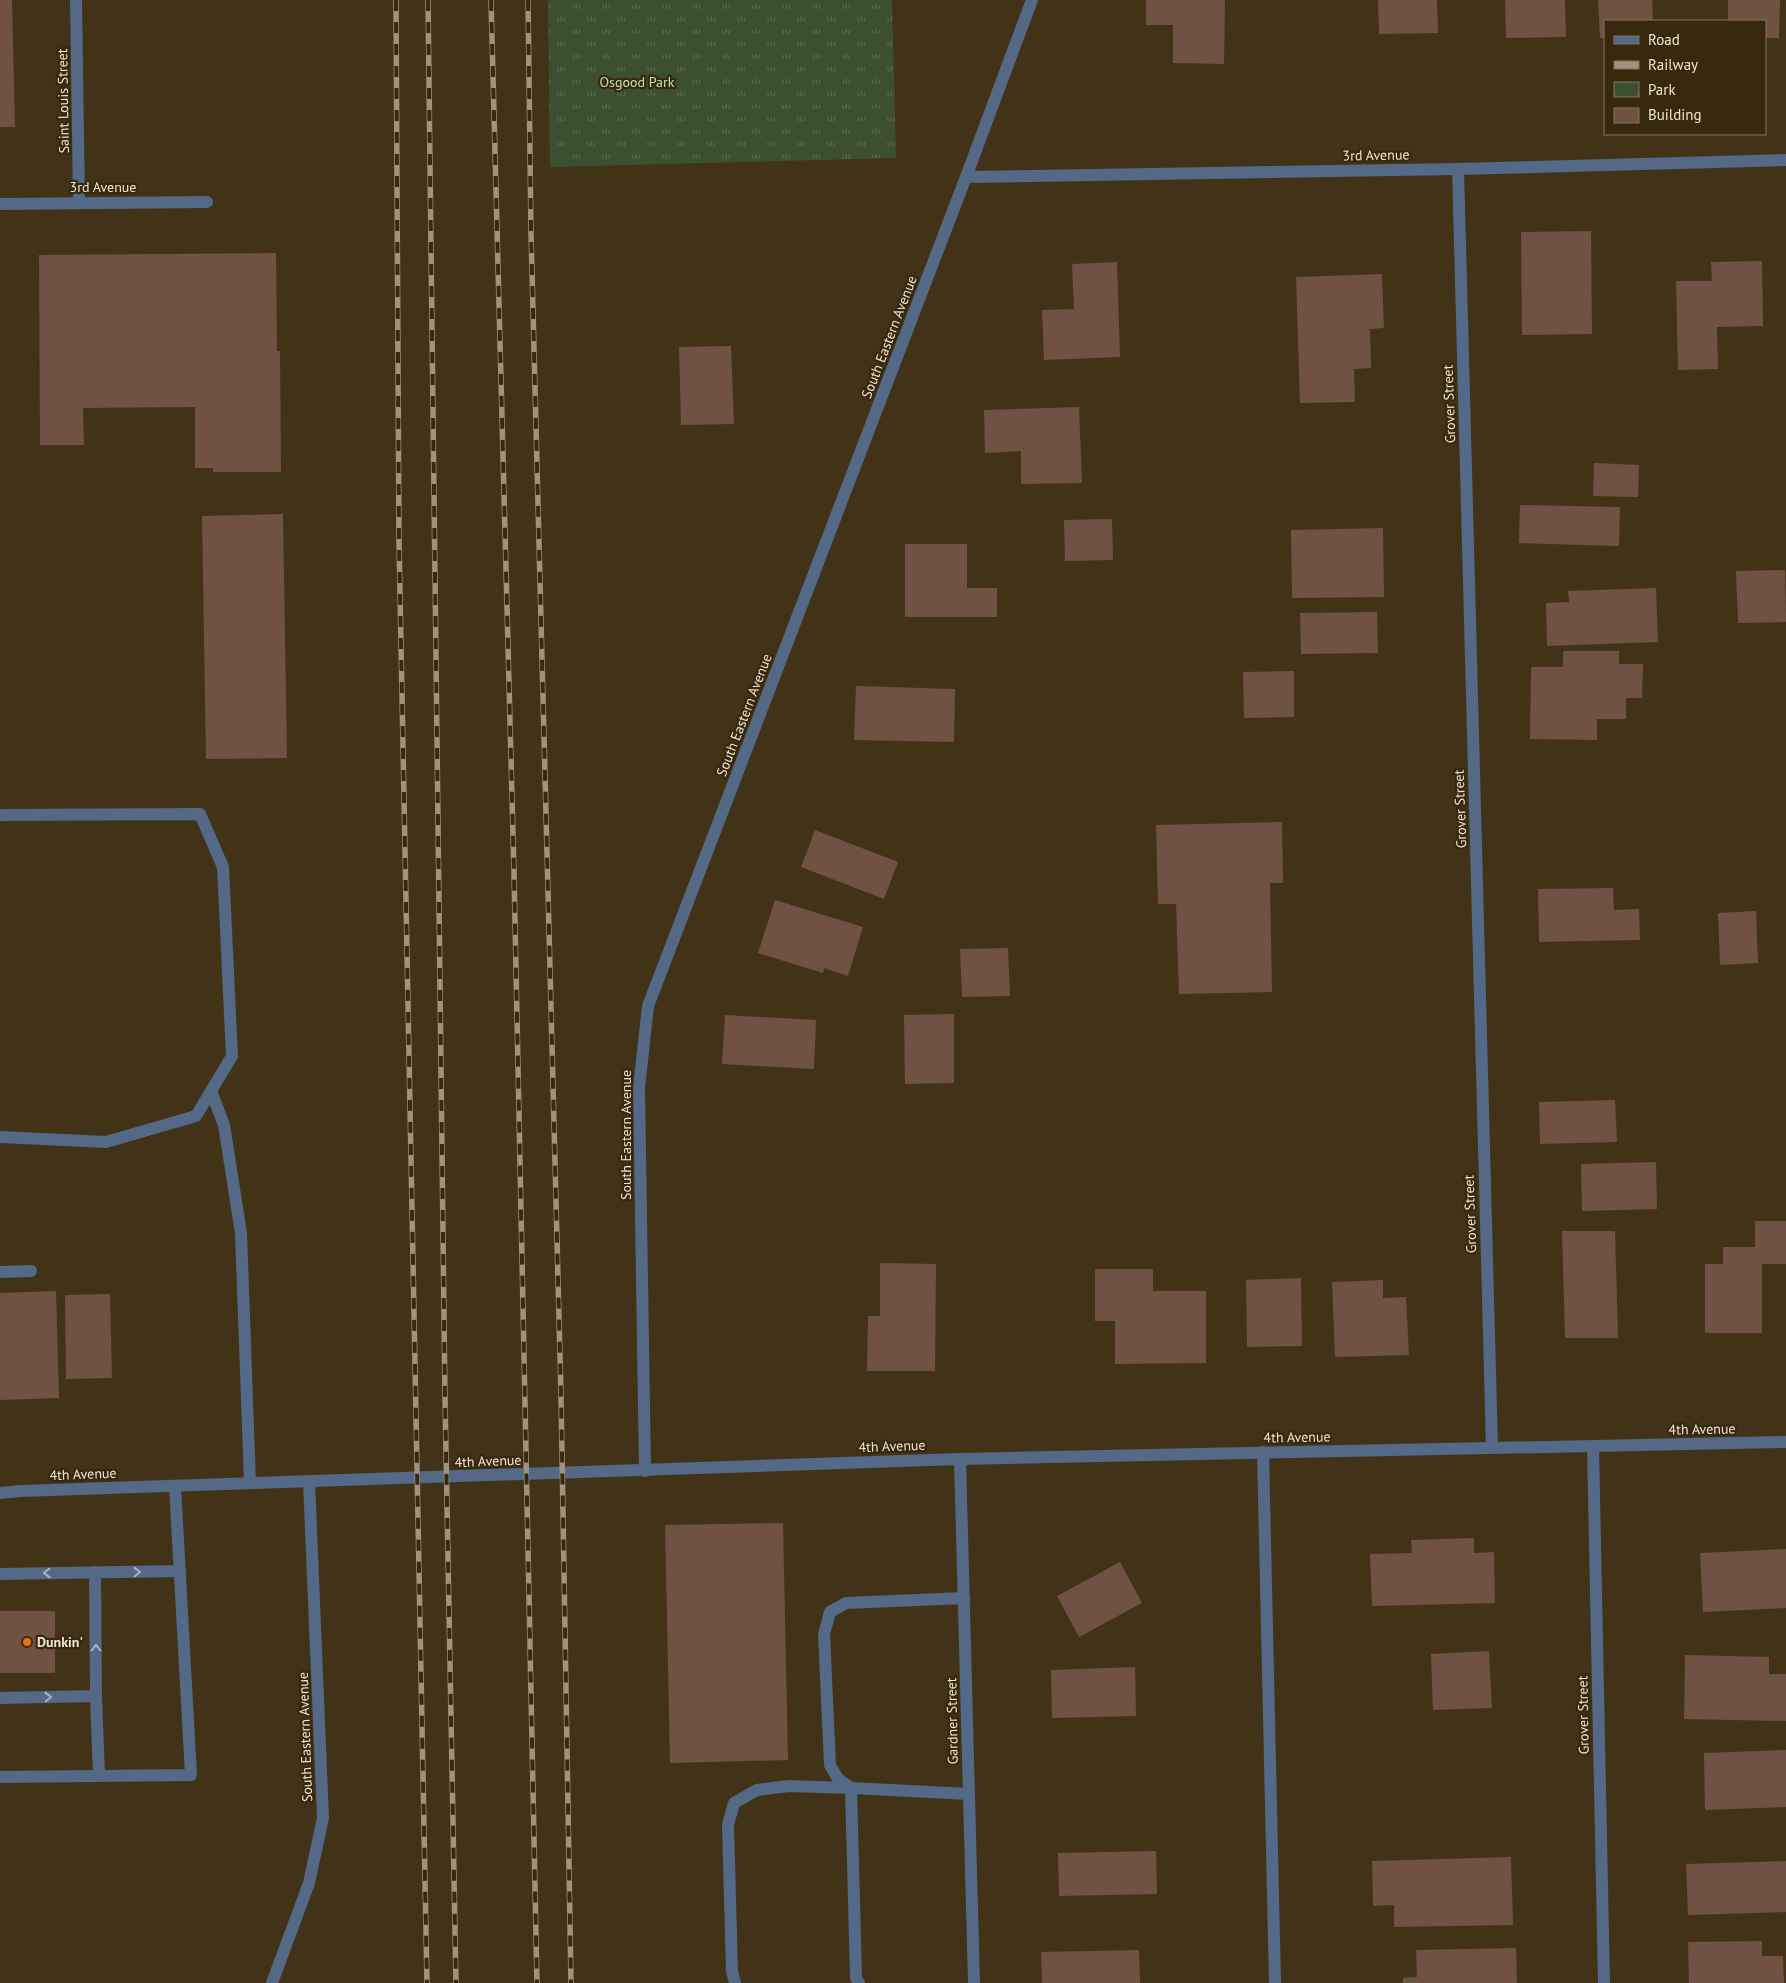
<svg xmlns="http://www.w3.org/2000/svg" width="1786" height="1983" viewBox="0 0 1786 1983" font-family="'PT Sans',sans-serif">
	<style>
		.park { fill: url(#park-tufts) }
		.building { fill: #705244 }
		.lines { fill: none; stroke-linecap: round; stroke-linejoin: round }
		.service { stroke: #536986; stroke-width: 12 }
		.minor { stroke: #536986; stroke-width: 12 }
		.tertiary { stroke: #536986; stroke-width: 12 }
		.rail-casing { stroke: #9f937f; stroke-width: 5.5 }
		.rail { stroke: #37280e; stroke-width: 4; stroke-dasharray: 11; stroke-linecap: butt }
		.oneway { stroke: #b1b3b6 }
		.food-dot { fill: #e8710a; stroke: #37280e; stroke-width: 2 }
		.labels { text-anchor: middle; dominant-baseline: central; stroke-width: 4.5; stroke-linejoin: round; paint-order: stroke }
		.park-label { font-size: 14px; fill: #bde5aa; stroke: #37280e }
		.street-label { font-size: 14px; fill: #efe5d6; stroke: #37280e }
		.poi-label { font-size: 14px; font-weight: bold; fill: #efe5d6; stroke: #37280e; text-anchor: start }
	</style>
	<defs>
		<pattern id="park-tufts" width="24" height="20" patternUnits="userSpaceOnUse" patternTransform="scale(1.25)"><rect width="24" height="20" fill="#3c5031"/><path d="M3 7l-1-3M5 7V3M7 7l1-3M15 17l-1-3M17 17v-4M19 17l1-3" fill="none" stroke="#58694e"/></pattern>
	</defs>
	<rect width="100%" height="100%" fill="#423218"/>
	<!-- park -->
	<polygon class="park" points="548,0 892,0 896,158 550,167"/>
	<!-- building -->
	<g class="building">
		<polygon points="0,0 12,0 15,127 0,127"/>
		<polygon points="1146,0 1225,0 1224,64 1173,63 1173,25 1146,25"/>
		<polygon points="1378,0 1437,0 1438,33 1379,34"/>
		<polygon points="1505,0 1565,0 1566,37 1506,38"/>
		<polygon points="1598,0 1652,0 1653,21 1605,21 1605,38 1600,38"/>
		<polygon points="1728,0 1780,0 1779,38 1765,38 1765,21 1728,21"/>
		<polygon points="1591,231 1592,334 1522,335 1521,232"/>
		<polygon points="276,253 277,351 280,351 281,472 213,472 213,468 195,468 195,407 83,408 84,445 40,445 39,255"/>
		<polygon points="1762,261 1763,326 1717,327 1718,369 1678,370 1676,281 1712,281 1711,262"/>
		<polygon points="1117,262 1120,357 1044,360 1042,310 1074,309 1072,264"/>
		<polygon points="1382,274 1384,328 1370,329 1371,368 1354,369 1355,402 1300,403 1296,277"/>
		<polygon points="731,346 734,424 681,425 679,347"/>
		<polygon points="1079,407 1082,483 1021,484 1021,451 985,453 984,410"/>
		<polygon points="1594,463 1639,465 1638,497 1593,496"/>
		<polygon points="1520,505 1620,507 1619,546 1519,543"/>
		<polygon points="283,514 287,758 206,759 202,516"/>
		<polygon points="1112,519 1113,560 1065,561 1064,520"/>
		<polygon points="1383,528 1384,597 1292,598 1291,530"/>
		<polygon points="905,544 967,544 967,588 997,588 997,617 905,617"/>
		<polygon points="1785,570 1786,622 1738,623 1736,571"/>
		<polygon points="1656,588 1658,642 1547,646 1546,603 1569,602 1568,591"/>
		<polygon points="1377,612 1378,653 1301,654 1300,613"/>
		<polygon points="1563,651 1619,651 1619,664 1643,664 1642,698 1626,698 1626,719 1597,719 1597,740 1530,739 1531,667 1563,667"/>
		<polygon points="1294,671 1294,717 1244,718 1243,672"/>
		<polygon points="856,686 955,689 954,742 854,740"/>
		<polygon points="1282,822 1283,883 1270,883 1272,992 1179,994 1176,904 1158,904 1156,825"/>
		<polygon points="815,830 898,862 884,899 801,867"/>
		<polygon points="1613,888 1614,910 1639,909 1640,940 1539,942 1538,889"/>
		<polygon points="775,900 863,927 848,976 824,968 823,973 758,953"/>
		<polygon points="1756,911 1758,963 1720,965 1718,913"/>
		<polygon points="1008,948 1010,996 962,997 960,949"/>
		<polygon points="954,1014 954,1083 905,1084 904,1015"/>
		<polygon points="725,1015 816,1020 814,1069 722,1064"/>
		<polygon points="1615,1100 1617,1142 1540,1144 1539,1102"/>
		<polygon points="1656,1162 1657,1209 1582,1211 1581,1164"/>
		<polygon points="1755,1221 1786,1221 1786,1264 1762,1264 1762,1333 1705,1333 1705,1264 1723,1264 1723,1247 1755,1247"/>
		<polygon points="1562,1231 1615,1231 1618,1338 1565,1338"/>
		<polygon points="880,1263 936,1264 935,1371 867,1371 868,1316 880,1316"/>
		<polygon points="1095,1269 1153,1269 1153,1291 1206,1291 1206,1363 1115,1364 1115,1321 1095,1321"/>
		<polygon points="1301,1278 1302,1346 1247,1347 1246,1280"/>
		<polygon points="1383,1280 1383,1298 1406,1297 1409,1355 1335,1357 1332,1282"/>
		<polygon points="56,1291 59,1398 0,1400 0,1293"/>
		<polygon points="110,1294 112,1378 66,1379 65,1295"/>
		<polygon points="783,1523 788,1760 670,1763 665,1525"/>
		<polygon points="1474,1538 1474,1553 1494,1552 1495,1603 1372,1606 1370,1554 1412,1553 1411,1540"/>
		<polygon points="1786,1549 1786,1608 1703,1612 1700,1553"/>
		<polygon points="1120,1562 1142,1603 1079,1637 1057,1596"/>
		<rect x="0" y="1611" width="55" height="62"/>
		<polygon points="1489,1651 1492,1708 1433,1710 1431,1654"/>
		<polygon points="1685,1655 1769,1657 1769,1674 1786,1674 1786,1721 1684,1719"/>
		<polygon points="1135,1667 1136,1716 1052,1718 1051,1670"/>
		<polygon points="1786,1750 1786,1807 1705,1810 1704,1753"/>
		<polygon points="1156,1851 1157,1894 1059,1896 1058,1853"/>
		<polygon points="1511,1857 1513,1925 1394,1927 1394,1905 1373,1906 1372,1861"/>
		<polygon points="1786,1861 1786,1912 1688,1915 1686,1864"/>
		<polygon points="1762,1941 1762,1956 1783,1956 1784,1983 1689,1983 1688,1942"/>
		<polygon points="1516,1948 1517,1983 1403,1983 1403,1978 1417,1977 1416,1950"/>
		<polygon points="1139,1950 1140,1983 1042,1983 1041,1952"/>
	</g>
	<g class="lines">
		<!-- service -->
		<g class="service">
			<polyline points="0,815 200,814 223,867 232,1056 196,1116 106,1142 0,1137"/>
			<polyline points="211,1091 224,1125 241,1233 250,1483"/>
			<polyline points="0,1272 31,1271"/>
			<polyline points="1263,1452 1275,1983"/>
			<polyline points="95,1572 96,1696 99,1775"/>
			<polyline points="0,1574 180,1571"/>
			<polyline points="964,1598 846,1603 830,1612 824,1634 830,1765 838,1779 851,1788 969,1794"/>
			<polyline points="0,1698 96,1696"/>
			<polyline points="0,1777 191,1775 175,1486"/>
			<polyline points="735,1983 732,1971 728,1825 734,1803 757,1790 789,1786 851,1788 856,1978 859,1983"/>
		</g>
		<!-- minor -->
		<g class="minor">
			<polyline points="76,0 79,202"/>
			<polyline points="1458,169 1492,1448"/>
			<polyline points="966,177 1458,169 1786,160"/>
			<polyline points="0,204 207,202"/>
			<polyline points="1593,1446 1604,1983"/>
			<polyline points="960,1459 974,1983"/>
			<polyline points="645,1471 639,1088 648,1006 966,177 1032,0"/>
			<polyline points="272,1983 309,1883 323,1818 309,1481"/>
		</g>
		<!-- tertiary -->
		<polyline class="tertiary" points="0,1493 20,1491 960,1459 1786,1442"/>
		<!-- rail casing -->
		<g class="rail-casing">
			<g id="rail">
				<polyline points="396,0 399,541 427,1983"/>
				<polyline points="428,0 445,1398 456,1983"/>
				<polyline points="491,0 514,873 537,1983"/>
				<polyline points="528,0 531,233 561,1395 571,1983"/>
			</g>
		</g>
		<!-- rail -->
		<use href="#rail" class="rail"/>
	</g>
	<!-- one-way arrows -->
	<defs><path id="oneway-chevron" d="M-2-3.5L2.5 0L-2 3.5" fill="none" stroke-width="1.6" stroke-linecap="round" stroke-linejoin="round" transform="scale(1.25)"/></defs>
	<g class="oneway">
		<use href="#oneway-chevron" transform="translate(137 1572) rotate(-1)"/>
		<use href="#oneway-chevron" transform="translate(47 1573) rotate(179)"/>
		<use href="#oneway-chevron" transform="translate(96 1648) rotate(-90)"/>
		<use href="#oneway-chevron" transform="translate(48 1697) rotate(-1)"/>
	</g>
	<!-- markers -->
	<circle class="food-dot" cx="27" cy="1642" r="5"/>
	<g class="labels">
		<!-- park labels -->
		<g class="park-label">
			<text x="637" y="82">Osgood Park</text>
		</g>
		<!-- street labels -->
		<g class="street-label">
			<text transform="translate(63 101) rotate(-91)">Saint Louis Street</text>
			<text transform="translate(1376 155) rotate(-1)">3rd Avenue</text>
			<text x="103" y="187">3rd Avenue</text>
			<text transform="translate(889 337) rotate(-69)">South Eastern Avenue</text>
			<text transform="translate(1449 404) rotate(-92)">Grover Street</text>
			<text transform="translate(744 715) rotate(-69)">South Eastern Avenue</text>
			<text transform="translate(1460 809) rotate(-92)">Grover Street</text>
			<text transform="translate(626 1135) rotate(-90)">South Eastern Avenue</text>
			<text transform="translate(1470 1214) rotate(-92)">Grover Street</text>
			<text transform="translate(1702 1429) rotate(-1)">4th Avenue</text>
			<text transform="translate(1297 1437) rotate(-1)">4th Avenue</text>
			<text transform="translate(892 1446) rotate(-2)">4th Avenue</text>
			<text transform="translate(488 1461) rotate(-2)">4th Avenue</text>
			<text transform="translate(83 1474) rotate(-2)">4th Avenue</text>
			<text transform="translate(1583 1715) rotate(-91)">Grover Street</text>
			<text transform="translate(952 1721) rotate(-91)">Gardner Street</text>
			<text transform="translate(305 1737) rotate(-92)">South Eastern Avenue</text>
		</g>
		<!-- poi labels -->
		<g class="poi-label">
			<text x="37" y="1642">Dunkin'</text>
		</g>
	</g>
	<!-- legend -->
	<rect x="1604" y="20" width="162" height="115" fill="#37280e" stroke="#81745e"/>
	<rect x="1614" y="36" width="25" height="8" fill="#536986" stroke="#81745e"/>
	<text x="1648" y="45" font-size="15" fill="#efe5d6">Road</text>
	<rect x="1614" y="61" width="25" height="8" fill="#9f937f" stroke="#81745e"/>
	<text x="1648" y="70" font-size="15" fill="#efe5d6">Railway</text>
	<rect x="1614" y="82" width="25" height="15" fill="url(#park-tufts)" stroke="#81745e"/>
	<text x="1648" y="95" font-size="15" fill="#efe5d6">Park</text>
	<rect x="1614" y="108" width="25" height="15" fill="#705244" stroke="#81745e"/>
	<text x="1648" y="120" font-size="15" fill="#efe5d6">Building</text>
</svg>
